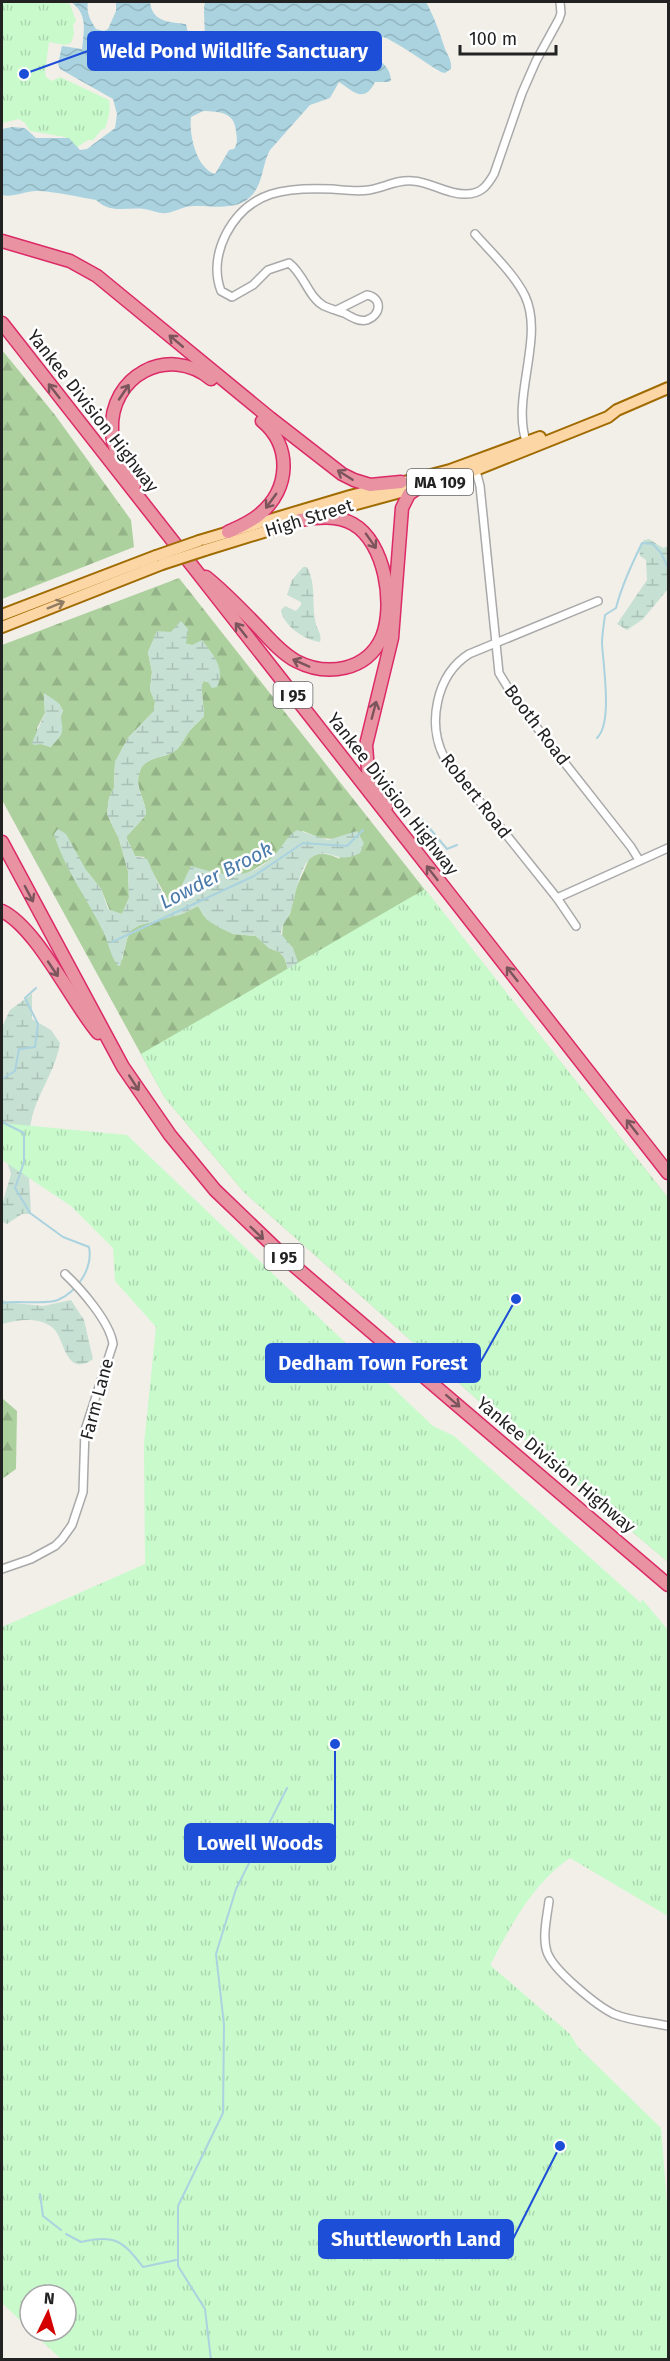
<svg xmlns="http://www.w3.org/2000/svg" width="670" height="2361" viewBox="0 0 670 2361" font-family="'Fira Sans',sans-serif">
	<style>
		.forest { fill: url(#forest-firs); fill-rule: evenodd }
		.wetland { fill: url(#wetland-marsh) }
		.park { fill: url(#park-tufts) }
		.water { fill: url(#water-waves); fill-rule: evenodd }
		.lines { fill: none; stroke-linecap: round; stroke-linejoin: round }
		.stream { stroke: #aad3df; stroke-width: 2 }
		.minor-casing { stroke: #a9a9a9; stroke-width: 10 }
		.primary-casing { stroke: #a06b00; stroke-width: 14 }
		.motorway-casing { stroke: #dc2a67; stroke-width: 15 }
		.minor { stroke: #fff; stroke-width: 7 }
		.primary { stroke: #fcd6a4; stroke-width: 10 }
		.motorway { stroke: #e892a2; stroke-width: 12 }
		.primary-bridge-casing { stroke: #a06b00; stroke-width: 14; stroke-linecap: butt }
		.primary-bridge { stroke: #fcd6a4; stroke-width: 10 }
		.oneway { stroke: #7b545c }
		.oneway2 { stroke: #8f7c63 }
		.labels { text-anchor: middle; dominant-baseline: central; stroke-width: 5; stroke-linejoin: round; paint-order: stroke }
		.shield { fill: #fff; stroke: #646464; stroke-width: 1.5 }
		.shield-label { font-size: 16px; font-weight: bold; fill: #222 }
		.street-label { font-size: 18px; fill: #222; stroke: #fff }
		.water-label { font-size: 20px; font-style: italic; fill: #4a7aab; stroke: #fff }
		.leader { fill: none; stroke: #1d4ed8; stroke-width: 2 }
		.callout-dot { fill: #1d4ed8; stroke: #fff; stroke-width: 2 }
		.callout { fill: #1d4ed8; stroke: #1d4ed8; stroke-width: 2 }
		.callout-label { font-size: 20px; text-anchor: middle; font-weight: bold; fill: #fff }
	</style>
	<defs>
		<pattern id="forest-firs" width="22" height="20" patternUnits="userSpaceOnUse" patternTransform="scale(1.5)"><rect width="22" height="20" fill="#add19e"/><path d="M5 1l3.5 6h-7zM16 11l3.5 6h-7z" fill="#95b388"/></pattern>
		<pattern id="wetland-marsh" width="20" height="14" patternUnits="userSpaceOnUse" patternTransform="scale(1.5)"><rect width="20" height="14" fill="#c6e0d4"/><path d="M1 5h8M5 5V1M11 12h8M15 12V8" fill="none" stroke="#aac0b6"/></pattern>
		<pattern id="park-tufts" width="24" height="20" patternUnits="userSpaceOnUse" patternTransform="scale(1.5)"><rect width="24" height="20" fill="#c8facc"/><path d="M3 7l-1-3M5 7V3M7 7l1-3M15 17l-1-3M17 17v-4M19 17l1-3" fill="none" stroke="#acd6af"/></pattern>
		<pattern id="water-waves" width="16" height="10" patternUnits="userSpaceOnUse" patternTransform="scale(1.5)"><rect width="16" height="10" fill="#aad3df"/><path d="M0 5q4-4 8 0t8 0" fill="none" stroke="#92b5bf"/></pattern>
	</defs>
	<rect width="100%" height="100%" fill="#f2efe9"/>
	<!-- forest -->
	<g class="forest">
		<polygon points="2,350 55,415 131,520 134,547 2,599"/>
		<path d="M179 578 668 1198V1562L478 1400 244 1192 165 1098 2 800V645ZM157 632H171L185 637 186 644 192 645 208 682 203 681C200 689 204 706 204 716 199 722 192 727 188 733 184 738 182 745 177 749 164 762 138 752 138 783 139 793 146 803 146 815L126 837 135 856 144 857 169 902 179 891 220 875 241 876 253 870 271 859 303 831 320 838 333 839 340 859C329 854 319 850 309 859L294 893 290 914 283 922 282 937 293 948 289 972 284 957 279 952 269 948 256 936 233 934 204 916 198 906 182 914 140 925 131 930 127 939 122 960C96 926 94 910 86 870L101 889 110 911 122 914 129 898 128 871 119 839 107 814 109 798 114 788 115 762 128 738 154 711 155 702 150 690 152 672 148 652ZM44 694 63 710 51 747 41 744 37 728 45 713Z"/>
		<polygon points="2,1398 17,1411 16,1469 2,1479"/>
	</g>
	<!-- wetland -->
	<g class="wetland">
		<polygon points="649,539 663,548 668,546 668,589 643,619 627,630 617,624 647,580 646,560 640,556 639,549 644,540"/>
		<path d="M303 567H307C317 586 311 604 316 624 318 631 322 635 320 642 305 640 283 626 281 610L285 606 296 611 301 605V602L287 595 292 580Z"/>
		<path d="M181 621 188 629 186 644 192 645 202 640C213 655 226 668 217 687L212 688 208 682 203 681C200 689 204 706 204 716 199 722 192 727 188 733 184 738 182 745 177 749 164 762 138 752 138 783 139 793 146 803 146 815L126 837 135 856 147 859 162 892 169 902 179 891 191 866C226 876 251 883 278 851 284 844 288 835 297 830L328 840 357 831 364 843 360 853C337 865 333 849 316 855 299 860 296 898 290 913 287 921 281 924 281 934L293 948 302 974 289 972 284 957 279 952 269 948 256 936 233 934 220 928 207 920 198 906 182 914 140 925 131 930 127 939 120 966H118C110 956 109 943 103 931 87 898 65 870 54 834L58 829 66 834 86 870 101 889 108 909 122 914 129 898 128 871 119 839 107 814 109 798 114 788 115 762 128 738 154 711 155 702 150 690 152 672 148 652 157 631 171 632Z"/>
		<path d="M44 693C49 697 61 702 62 709 64 715 60 712 61 718 64 735 62 734 51 747L41 744 34 745 32 743 45 713Z"/>
		<path d="M32 994V1019L51 1030 60 1043C56 1069 39 1091 32 1117 25 1147 30 1183 31 1214H22L7 1224 2 1222V1205L11 1174 2 1145V1027L10 1010Z"/>
		<path d="M2 1299 6 1302 43 1306 71 1300 84 1320 93 1359C65 1379 65 1338 53 1328 39 1316 17 1320 2 1324Z"/>
	</g>
	<!-- park -->
	<g class="park">
		<path d="M2 2H63L70 4 76 21 73 25 74 34 71 43 64 45 49 42 45 71 46 77 52 81 60 77 109 100C111 112 108 118 105 129H102L93 140H88L76 148 65 137 30 131 25 123 19 119 2 123Z"/>
		<polygon points="425,889 668,1198 668,1562 478,1400 244,1192 165,1098 141,1054"/>
		<path d="M2 1123 127 1135 433 1426 454 1436 641 1603 642 1599 668 1630V1916L570 1858C532 1884 511 1926 490 1965L570 2034 578 2047 661 2128 668 2216V2359H61L31 2331H66V2295H30V2330L2 2303V1627L145 1564 144 1444 156 1327 115 1281 113 1248 71 1206 2 1160Z"/>
	</g>
	<!-- water -->
	<path class="water" d="M71 2H88C86 13 90 19 96 29L104 31 108 29 116 11V2H150C152 22 169 22 186 24L189 37 196 43 203 41C207 28 202 15 205 2H426C434 17 439 30 444 46 447 55 452 59 451 69L445 73 441 72C430 66 390 37 382 37 376 37 373 40 369 44L370 50C378 61 390 65 391 80L389 82H375C364 105 352 90 339 82L330 98 310 105 270 150C261 166 264 186 248 199 232 211 211 205 194 206 184 206 177 211 167 213 159 214 152 210 144 209 126 207 111 214 96 200 78 197 58 192 39 191 26 190 13 198 2 195V129L12 127 25 128 36 138H69L80 150 87 149 115 128 117 114 113 99 60 69 58 64 62 46 82 49C84 30 88 14 71 2ZM122 31 143 40 155 64 142 71 127 64 124 55 125 49 118 35ZM203 111C219 112 234 111 236 131 237 138 238 143 234 149L229 150 215 174C196 168 189 135 191 117Z"/>
	<g class="lines">
		<!-- stream -->
		<g class="stream">
			<path d="M597 738C613 723 603 665 602 643 602 634 604 624 605 615L616 608C622 585 632 564 642 543L653 544 661 553 668 568"/>
			<polyline points="416,818 421,818 447,849 457,845"/>
			<polyline points="112,942 254,876 303,843 347,846 363,830"/>
			<polyline points="2,1079 15,1071 19,1049 35,1047 38,1024 25,998 36,988"/>
			<path d="M2 1122 24 1133V1162L15 1188 30 1213 63 1237 89 1247C93 1268 78 1291 58 1300 47 1305 16 1300 2 1303"/>
			<polyline points="40,2194 43,2216 61,2230"/>
			<path d="M66 2234 81 2242C115 2234 123 2241 143 2267L176 2260"/>
			<polyline points="211,2360 205,2309 178,2266 178,2206 223,2113 224,2025 216,1954 236,1889 287,1788"/>
		</g>
		<!-- minor casing -->
		<g class="minor-casing">
			<g id="minor">
				<path d="M475 234C491 252 515 275 525 296 545 338 510 399 527 444"/>
				<path d="M337 310 367 295C383 298 381 315 367 320 360 322 353 318 346 314 339 311 331 309 324 306 308 297 304 274 289 263L268 270 253 285 232 297 221 291C214 272 217 252 226 234 249 190 287 187 332 189 344 190 357 192 369 190 384 188 397 179 413 181 431 182 448 195 466 194 481 194 487 186 494 174L522 93 536 61 559 19 561 13 560 2"/>
				<polyline points="475,467 480,486 499,673 516,701 631,847 639,860"/>
				<polyline points="557,898 668,848"/>
				<path d="M576 926 557 898 444 757C427 724 436 675 469 654L598 601"/>
				<path d="M2 1569 31 1559 55 1546 62 1539 72 1525 83 1492 85 1430 113 1344C110 1322 81 1289 65 1274"/>
				<path d="M549 1901C547 1917 542 1937 547 1952 553 1970 597 2006 614 2014 631 2021 651 2022 668 2026"/>
			</g>
		</g>
		<!-- primary casing -->
		<g class="primary-casing">
			<g id="primary">
				<polyline points="199,541 350,496 450,470 540,437"/>
				<polyline points="205,550 338,509 463,475 608,417 617,410 668,388"/>
				<polyline points="2,615 156,556"/>
				<polyline points="2,627 162,564"/>
			</g>
		</g>
		<!-- motorway casing -->
		<g class="motorway-casing">
			<g id="motorway">
				<polyline points="2,241 70,261 97,276 270,418 342,474 354,480 370,485 401,482"/>
				<polyline points="2,323 668,1173"/>
				<path d="M134 486C126 467 112 451 112 431 109 376 168 344 211 379"/>
				<path d="M228 532C239 527 251 522 260 514 290 489 292 446 262 421"/>
				<path d="M206 577C226 593 244 612 262 631 272 642 283 654 296 661 327 677 367 671 382 637 395 605 385 542 353 524 337 515 318 517 300 520"/>
				<polyline points="386,807 368,771 366,745 392,638 402,508 409,494 419,487"/>
				<polyline points="2,842 123,1067 170,1135 215,1190 292,1264 668,1585"/>
				<path d="M2 911C37 928 71 1001 98 1033"/>
			</g>
		</g>
		<!-- minor -->
		<use href="#minor" class="minor"/>
		<!-- primary -->
		<use href="#primary" class="primary"/>
		<!-- motorway -->
		<use href="#motorway" class="motorway"/>
		<!-- primary-bridge casing -->
		<g class="primary-bridge-casing">
			<g id="primary-bridge">
				<polyline points="156,556 199,541"/>
				<polyline points="162,564 205,550"/>
			</g>
		</g>
		<!-- primary-bridge -->
		<use href="#primary-bridge" class="primary-bridge"/>
	</g>
	<!-- one-way arrows -->
	<defs><path id="oneway-shaft" d="M-6 0H5M1.5-3L5.5 0L1.5 3" fill="none" stroke-width="1.6" stroke-linecap="round" stroke-linejoin="round" transform="scale(1.5)"/></defs>
	<g class="oneway">
		<use href="#oneway-shaft" transform="translate(176 341) rotate(-140)"/>
		<use href="#oneway-shaft" transform="translate(54 391) rotate(-128)"/>
		<use href="#oneway-shaft" transform="translate(124 392) rotate(-56)"/>
		<use href="#oneway-shaft" transform="translate(345 475) rotate(-148)"/>
		<use href="#oneway-shaft" transform="translate(271 501) rotate(126)"/>
		<use href="#oneway-shaft" transform="translate(371 541) rotate(55)"/>
		<use href="#oneway-shaft" transform="translate(241 630) rotate(-128)"/>
		<use href="#oneway-shaft" transform="translate(301 663) rotate(-156)"/>
		<use href="#oneway-shaft" transform="translate(374 710) rotate(-75)"/>
		<use href="#oneway-shaft" transform="translate(432 873) rotate(-128)"/>
		<use href="#oneway-shaft" transform="translate(29 894) rotate(62)"/>
		<use href="#oneway-shaft" transform="translate(53 969) rotate(56)"/>
		<use href="#oneway-shaft" transform="translate(512 974) rotate(-128)"/>
		<use href="#oneway-shaft" transform="translate(134 1083) rotate(57)"/>
		<use href="#oneway-shaft" transform="translate(632 1127) rotate(-128)"/>
		<use href="#oneway-shaft" transform="translate(257 1233) rotate(44)"/>
		<use href="#oneway-shaft" transform="translate(453 1401) rotate(41)"/>
	</g>
	<use class="oneway2" href="#oneway-shaft" transform="translate(56 605) rotate(-22)"/>
	<g class="labels">
		<!-- shield labels -->
		<g class="shield">
			<rect x="407" y="469" width="66" height="26" rx="4.5"/>
			<rect x="273.5" y="682" width="39" height="26" rx="4.5"/>
			<rect x="264.5" y="1244" width="39" height="26" rx="4.5"/>
		</g>
		<g class="shield-label">
			<text x="440" y="482">MA 109</text>
			<text x="293" y="695">I 95</text>
			<text x="284" y="1257">I 95</text>
		</g>
		<!-- street labels -->
		<g class="street-label">
			<text transform="translate(93 411) rotate(52)">Yankee Division Highway</text>
			<text transform="translate(309 518) rotate(-17)">High Street</text>
			<text transform="translate(537 725) rotate(53)">Booth Road</text>
			<text transform="translate(393 794) rotate(52)">Yankee Division Highway</text>
			<text transform="translate(476 796) rotate(52)">Robert Road</text>
			<text transform="translate(97 1399) rotate(-75)">Farm Lane</text>
			<text transform="translate(556 1465) rotate(40)">Yankee Division Highway</text>
		</g>
		<!-- water labels -->
		<g class="water-label">
			<text transform="translate(216 875) rotate(-27)">Lowder Brook</text>
		</g>
	</g>
	<!-- callouts -->
	<path class="leader" d="M24 74L88 51M516 1299L480 1363M335 1744L335 1843M560 2146L513 2239"/>
	<g class="callout-dot">
		<circle cx="24" cy="74" r="6"/>
		<circle cx="516" cy="1299" r="6"/>
		<circle cx="335" cy="1744" r="6"/>
		<circle cx="560" cy="2146" r="6"/>
	</g>
	<g class="callout">
		<rect x="88" y="32" width="293" height="38" rx="6"/>
		<rect x="266" y="1344" width="214" height="38" rx="6"/>
		<rect x="185" y="1824" width="150" height="38" rx="6"/>
		<rect x="319" y="2220" width="194" height="38" rx="6"/>
	</g>
	<g class="callout-label">
		<text x="234" y="58">Weld Pond Wildlife Sanctuary</text>
		<text x="373" y="1370">Dedham Town Forest</text>
		<text x="260" y="1850">Lowell Woods</text>
		<text x="416" y="2246">Shuttleworth Land</text>
	</g>
	<!-- border -->
	<rect width="670" height="2361" fill="none" stroke="#222222" stroke-width="6"/>
	<!-- north arrow -->
	<g transform="translate(48 2313) rotate(5)"><circle r="28" fill="#ffffff" stroke="#a7a7a7" stroke-width="1.5"/>
	<path d="M0-4.5L10 22L0 15L-10 22Z" fill="#d40000"/>
	<text y="-9" font-size="16" font-weight="bold" text-anchor="middle" fill="#222222">N</text>
	</g>
	<!-- scale -->
	<path d="M460 45v9h96v-9" fill="none" stroke="#222222" stroke-width="3"/>
	<text x="469" y="45" font-size="18" fill="#222222" stroke="#ffffff" stroke-width="4.5" paint-order="stroke">100 m</text>
</svg>
